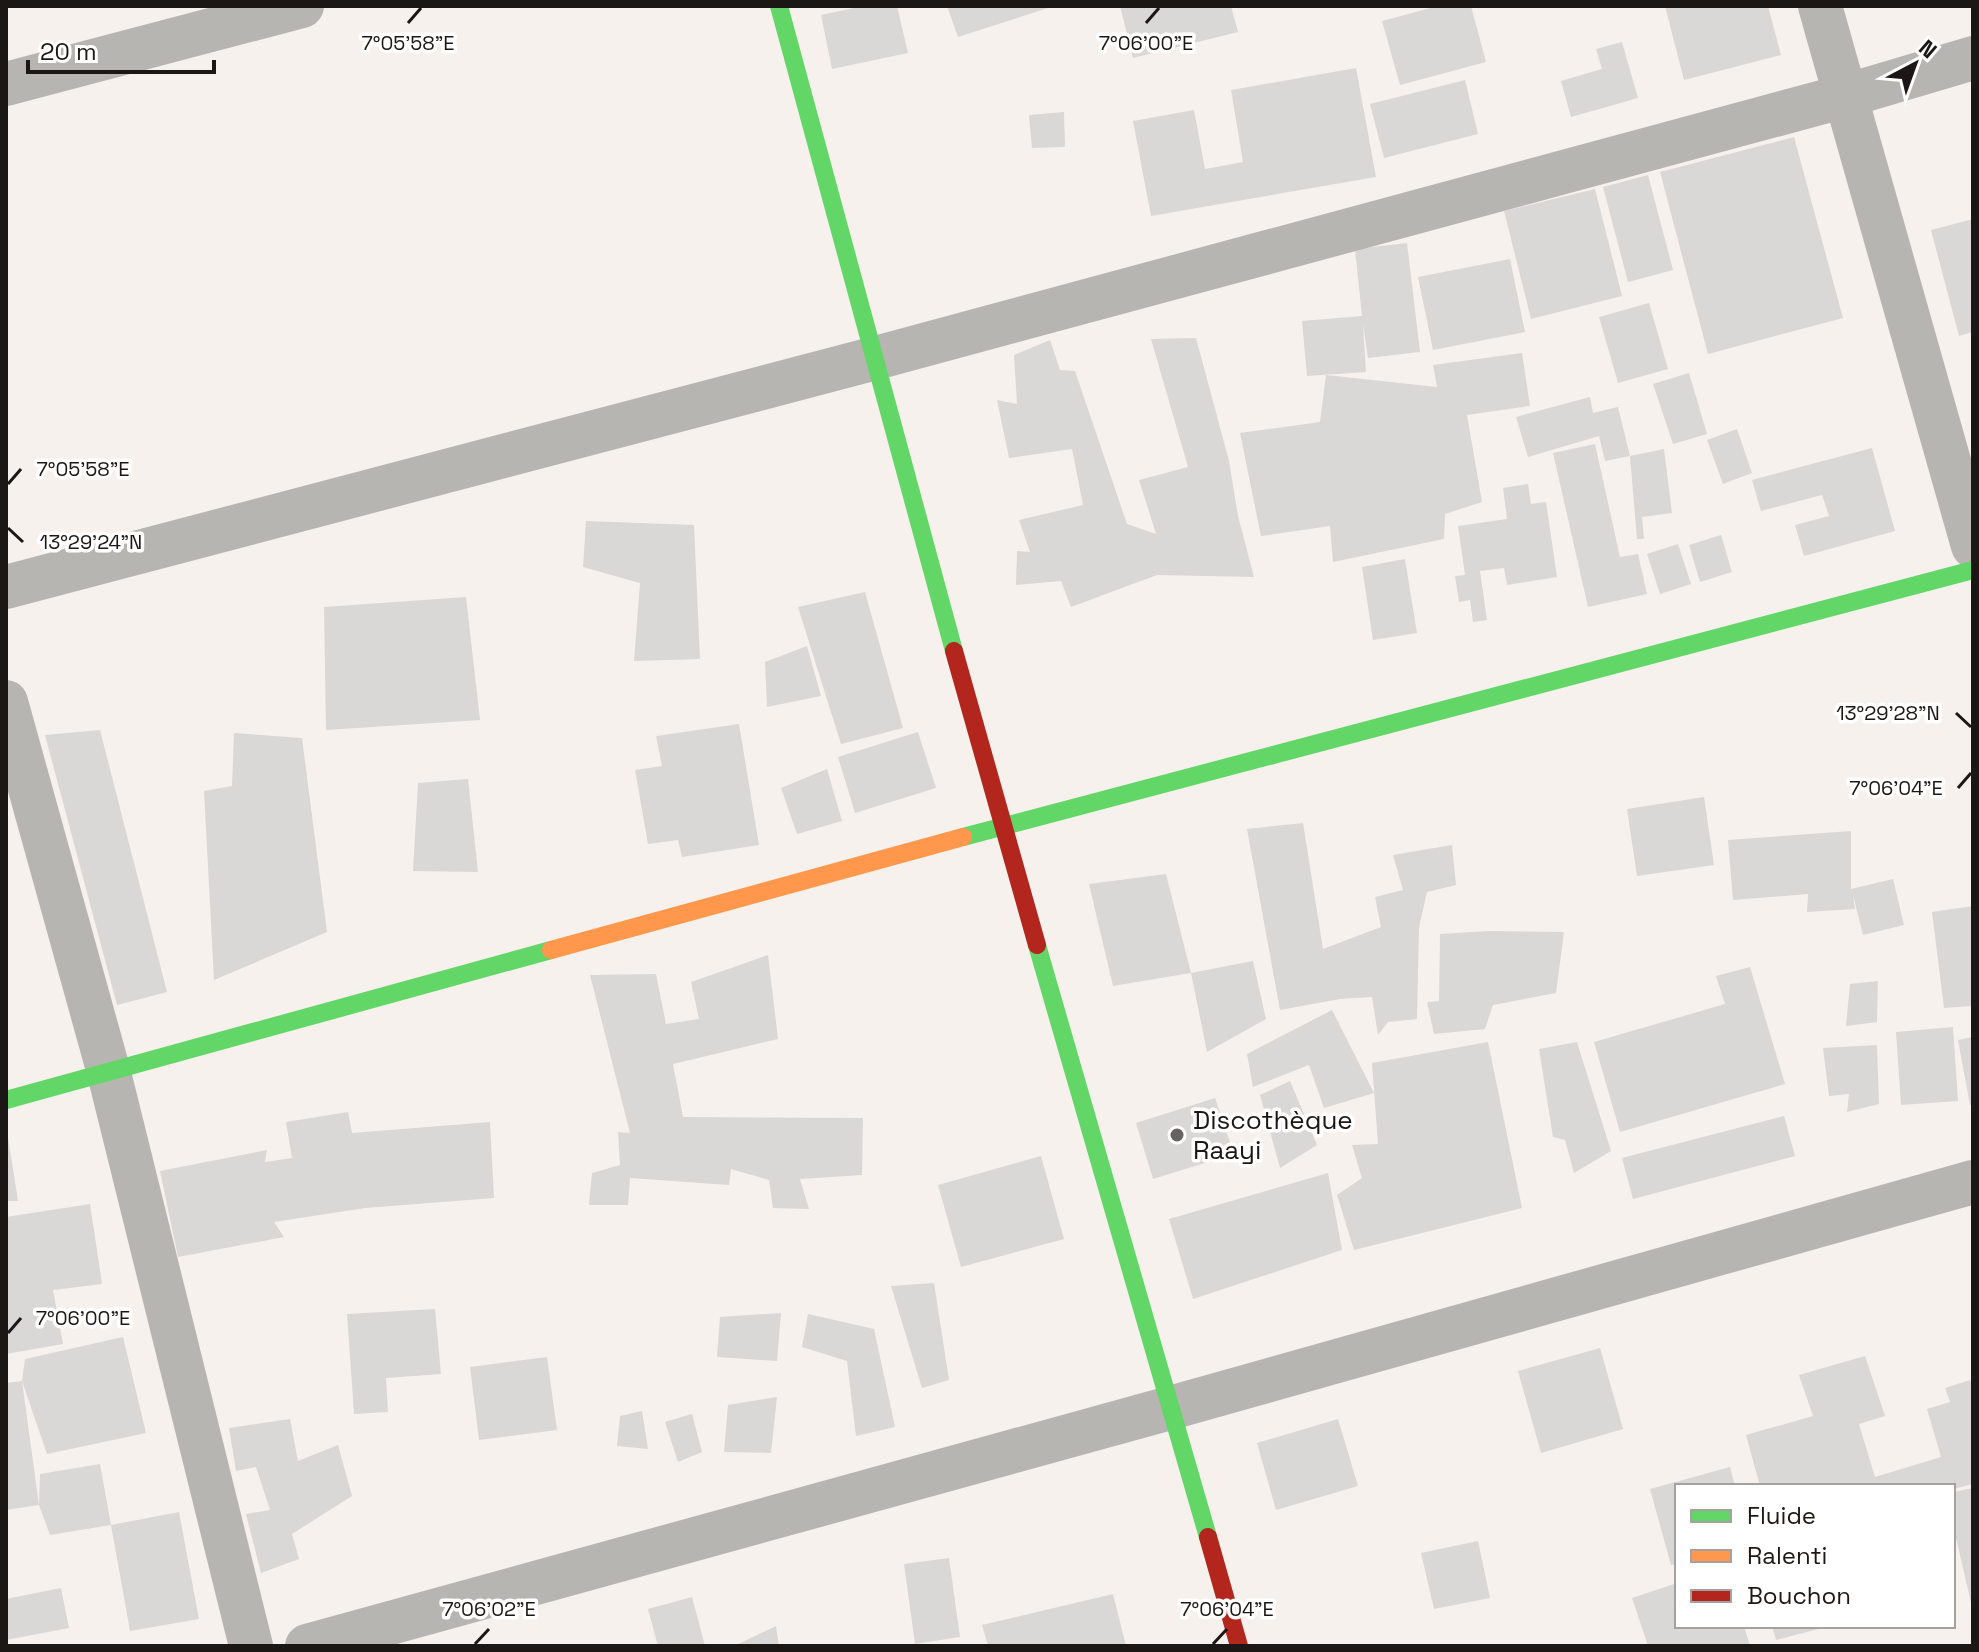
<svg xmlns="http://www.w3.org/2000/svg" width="1979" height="1652" viewBox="0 0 1979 1652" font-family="'Space Grotesk',sans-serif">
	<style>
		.building { fill: #dad7d7 }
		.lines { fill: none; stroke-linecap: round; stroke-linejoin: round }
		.street { stroke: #b7b5b2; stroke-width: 44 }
		.fast { stroke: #63d668; stroke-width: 18 }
		.slow { stroke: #ff974d; stroke-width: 18 }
		.jam { stroke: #b3261e; stroke-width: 18 }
		.ticks { fill: none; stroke: #1b1714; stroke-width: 3 }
		.poi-dot { fill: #686360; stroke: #fff; stroke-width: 3 }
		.labels { text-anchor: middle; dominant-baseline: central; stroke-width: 7; stroke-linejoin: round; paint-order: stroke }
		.poi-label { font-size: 26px; fill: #1b1714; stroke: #fff; text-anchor: start }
		.ticks-label { font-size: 20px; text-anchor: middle; fill: #1b1714; stroke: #fff; stroke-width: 7; stroke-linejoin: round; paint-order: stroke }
	</style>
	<rect width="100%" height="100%" fill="#f6f1ec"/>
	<!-- building -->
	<g class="building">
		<polygon points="863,6 897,6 908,53 832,69 821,15"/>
		<polygon points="947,6 1051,6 1051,7 958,37"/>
		<polygon points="1120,6 1231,6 1238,32 1133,58"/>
		<polygon points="1438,6 1471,6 1486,62 1400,85 1382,21"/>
		<polygon points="1665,6 1768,6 1781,55 1684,80"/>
		<polygon points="1622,42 1638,98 1571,117 1561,81 1602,69 1596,49"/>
		<polygon points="1356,68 1376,177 1151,216 1133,121 1194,110 1205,169 1243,162 1231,90"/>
		<polygon points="1465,80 1478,134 1384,158 1370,104"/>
		<polygon points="1064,112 1065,147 1032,148 1029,115"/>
		<polygon points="1794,137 1843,318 1708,354 1660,172"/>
		<polygon points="1648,175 1673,270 1628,282 1603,187"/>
		<polygon points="1595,189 1622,296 1531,319 1504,211"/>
		<polygon points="1973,219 1973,332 1959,336 1931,230"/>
		<polygon points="1407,243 1420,352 1368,358 1363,324 1366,372 1307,376 1302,321 1362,316 1355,249"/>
		<polygon points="1510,259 1525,332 1433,350 1418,277"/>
		<polygon points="1649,303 1668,369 1618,383 1599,317"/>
		<polygon points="1196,338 1229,461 1238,516 1254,577 1157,575 1071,607 1061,581 1016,585 1017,551 1030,552 1019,520 1083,505 1072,449 1009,458 997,400 1017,404 1014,355 1050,340 1060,370 1075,371 1127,524 1156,534 1139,480 1188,467 1151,339"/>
		<polygon points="1522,353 1530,406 1467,415 1482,502 1445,514 1444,539 1333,562 1330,526 1261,536 1240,433 1320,422 1326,375 1437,387 1433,365"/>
		<polygon points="1689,373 1707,434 1673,444 1653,384"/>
		<polygon points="1590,397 1593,413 1618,407 1630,456 1605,461 1599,436 1528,457 1516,417"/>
		<polygon points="1737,429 1752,473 1723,484 1707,440"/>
		<polygon points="1595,444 1620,557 1638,554 1647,594 1588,607 1553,453"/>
		<polygon points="1872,448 1895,531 1804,556 1795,525 1829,516 1822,495 1761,511 1752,480"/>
		<polygon points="1664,449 1672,513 1642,517 1644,539 1637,539 1630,456"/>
		<polygon points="1528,484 1531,504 1546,502 1557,577 1507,585 1504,568 1480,571 1487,620 1473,622 1470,600 1459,602 1455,576 1465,575 1458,526 1507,519 1503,488"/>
		<polygon points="586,521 694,525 700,659 634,661 640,583 583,567"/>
		<polygon points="1721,535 1732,572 1700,582 1689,545"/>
		<polygon points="1678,544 1691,584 1660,594 1647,554"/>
		<polygon points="1405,559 1417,633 1373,640 1362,567"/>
		<polygon points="865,592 903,728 841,744 798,607"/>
		<polygon points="466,597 480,720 326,730 324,607"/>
		<polygon points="807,646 821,696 767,707 765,662"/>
		<polygon points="739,724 759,845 682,857 678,840 648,844 635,770 662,766 656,736"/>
		<polygon points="100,730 167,992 117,1005 45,735"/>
		<polygon points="918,732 936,788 855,813 838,757"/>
		<polygon points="234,733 302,738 327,932 214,980 204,791 232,786"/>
		<polygon points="827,769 842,821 797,834 781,788"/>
		<polygon points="468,779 478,872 413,871 418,783"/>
		<polygon points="1704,797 1714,865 1637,876 1627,809"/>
		<polygon points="1303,823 1323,949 1381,927 1375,897 1403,890 1393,855 1452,845 1456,885 1427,892 1419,927 1417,1019 1388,1022 1378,1035 1372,997 1340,999 1280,1010 1247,829"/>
		<polygon points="1851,831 1851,889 1893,879 1904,925 1863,935 1853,895 1855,909 1807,912 1808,894 1733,900 1728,840"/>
		<polygon points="1166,874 1191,973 1113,986 1089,884"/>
		<polygon points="1973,906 1973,1006 1944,1008 1932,912"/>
		<polygon points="1489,931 1564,932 1556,993 1493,1005 1485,1029 1434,1034 1427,1002 1439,1001 1440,934"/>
		<polygon points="768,955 778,1039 673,1064 683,1117 863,1118 862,1175 800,1179 809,1209 773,1208 769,1180 731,1169 729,1185 630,1178 628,1205 589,1205 592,1173 620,1165 618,1132 630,1133 590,975 656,974 666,1024 699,1019 691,982"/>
		<polygon points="1253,961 1266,1019 1207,1052 1191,973"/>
		<polygon points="1750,967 1785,1084 1620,1132 1594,1042 1725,1004 1716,976"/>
		<polygon points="1878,981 1877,1022 1846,1026 1850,984"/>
		<polygon points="1332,1010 1374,1093 1324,1108 1309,1065 1253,1087 1247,1054"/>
		<polygon points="1953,1027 1958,1101 1901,1105 1896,1032"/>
		<polygon points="1973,1037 1973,1104 1970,1105 1958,1040"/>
		<polygon points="1488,1042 1522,1208 1354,1250 1337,1195 1362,1178 1352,1145 1378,1144 1372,1063"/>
		<polygon points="1577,1042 1611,1151 1574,1173 1565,1140 1553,1137 1539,1049"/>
		<polygon points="1877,1045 1879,1104 1847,1112 1849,1094 1829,1096 1823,1048"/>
		<polygon points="1290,1081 1317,1145 1280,1168 1260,1095"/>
		<polygon points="1215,1098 1234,1154 1153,1179 1136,1123"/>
		<polygon points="348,1112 352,1133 490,1122 494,1198 365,1208 274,1222 284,1237 178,1257 160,1171 267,1150 265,1162 292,1158 286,1122"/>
		<polygon points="1784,1116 1795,1156 1633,1199 1622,1158"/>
		<polygon points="6,1137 8,1137 18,1201 6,1201"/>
		<polygon points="1041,1156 1064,1239 961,1267 938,1185"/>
		<polygon points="1328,1173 1342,1250 1193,1299 1169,1219"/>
		<polygon points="90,1204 102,1284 53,1290 63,1344 6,1354 6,1217"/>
		<polygon points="934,1283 949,1380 922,1388 891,1286"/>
		<polygon points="435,1309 441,1374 386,1378 388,1412 354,1414 347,1314"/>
		<polygon points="781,1313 777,1361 717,1357 720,1317"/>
		<polygon points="808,1314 874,1329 895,1427 856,1436 847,1361 802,1347"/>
		<polygon points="123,1337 146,1433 47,1454 22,1381 25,1359"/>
		<polygon points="1600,1348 1623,1429 1541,1453 1518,1371"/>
		<polygon points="1865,1356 1885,1416 1859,1424 1875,1477 1941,1457 1927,1409 1950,1402 1945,1388 1970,1380 1973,1390 1973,1484 1953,1489 1953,1486 1760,1486 1746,1435 1813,1416 1799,1375"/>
		<polygon points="547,1357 557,1430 479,1440 470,1367"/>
		<polygon points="22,1381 39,1505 6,1510 6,1383"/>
		<polygon points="777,1397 771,1453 724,1452 728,1405"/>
		<polygon points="642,1411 648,1449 617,1446 620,1416"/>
		<polygon points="692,1414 702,1452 678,1462 665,1422"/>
		<polygon points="290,1419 298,1461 338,1445 352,1496 292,1534 299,1559 261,1573 246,1514 270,1510 256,1467 236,1471 229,1428"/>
		<polygon points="1338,1419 1358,1486 1276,1510 1257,1443"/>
		<polygon points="100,1464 111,1525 50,1535 39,1505 40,1474"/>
		<polygon points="1730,1467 1735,1486 1677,1486 1677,1564 1671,1565 1650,1489"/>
		<polygon points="1973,1488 1973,1607 1972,1607 1953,1525 1953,1492"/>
		<polygon points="179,1512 199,1619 130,1631 111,1525"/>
		<polygon points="1478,1541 1490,1598 1434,1609 1421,1553"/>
		<polygon points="949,1558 960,1637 915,1644 904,1564"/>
		<polygon points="1677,1583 1677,1626 1744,1626 1750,1646 1648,1646 1632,1598"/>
		<polygon points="61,1588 69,1628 6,1640 6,1599"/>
		<polygon points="1113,1594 1126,1646 988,1646 982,1625"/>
		<polygon points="692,1597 705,1646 658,1646 648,1609"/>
		<polygon points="776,1626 779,1646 734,1646"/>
		<polygon points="1772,1626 1826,1626 1826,1627 1776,1640"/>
	</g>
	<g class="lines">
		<!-- street -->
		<g class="street">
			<polyline points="1820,6 1973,546"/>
			<polyline points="6,84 302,6"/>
			<polyline points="6,587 872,359 1845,96 1973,58"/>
			<polyline points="6,702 109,1073 251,1646"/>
			<polyline points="307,1646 1170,1408 1973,1182"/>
		</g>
		<!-- fast -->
		<g class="fast">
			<polyline points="779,6 954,651"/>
			<polyline points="963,837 1973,570"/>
			<polyline points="1037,945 1208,1537"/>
			<polyline points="6,1100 551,950"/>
		</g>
		<!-- slow -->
		<polyline class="slow" points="551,950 963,837"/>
		<!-- jam -->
		<g class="jam">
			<polyline points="954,651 1037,945"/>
			<polyline points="1208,1537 1239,1646"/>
		</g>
	</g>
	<!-- ticks -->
	<path class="ticks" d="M408 23 421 8M1146 23 1159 8M8 484 21 469M8 528 23 542M1956 713 1971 727M1958 788 1971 773M8 1333 21 1318M475 1644 489 1629M1213 1644 1227 1629"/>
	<!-- markers -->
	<circle class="poi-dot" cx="1177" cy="1135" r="8"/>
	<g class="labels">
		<!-- poi labels -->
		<g class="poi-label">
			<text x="1193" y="1120">Discothèque<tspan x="1193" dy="30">Raayi</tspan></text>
		</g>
	</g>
	<g class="ticks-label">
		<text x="408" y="50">7°05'58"E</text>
		<text x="1146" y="50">7°06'00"E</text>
		<text x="83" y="476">7°05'58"E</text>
		<text x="91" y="549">13°29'24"N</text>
		<text x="1888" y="720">13°29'28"N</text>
		<text x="1896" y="795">7°06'04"E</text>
		<text x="83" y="1325">7°06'00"E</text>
		<text x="489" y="1616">7°06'02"E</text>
		<text x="1227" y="1616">7°06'04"E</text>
	</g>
	<!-- border -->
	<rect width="1979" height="1652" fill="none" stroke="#1b1714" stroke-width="16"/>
	<!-- legend -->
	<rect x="1675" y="1484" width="280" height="144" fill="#ffffff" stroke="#a4a2a1" stroke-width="2"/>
	<rect x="1691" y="1510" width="40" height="12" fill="#63d668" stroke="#a4a2a1" stroke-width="2"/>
	<text x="1747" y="1524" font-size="24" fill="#1b1714">Fluide</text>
	<rect x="1691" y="1550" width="40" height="12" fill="#ff974d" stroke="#a4a2a1" stroke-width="2"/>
	<text x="1747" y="1564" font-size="24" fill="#1b1714">Ralenti</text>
	<rect x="1691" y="1590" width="40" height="12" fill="#b3261e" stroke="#a4a2a1" stroke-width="2"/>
	<text x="1747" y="1604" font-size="24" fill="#1b1714">Bouchon</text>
	<!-- north arrow -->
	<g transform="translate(1915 64) rotate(41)" stroke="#ffffff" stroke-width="6" paint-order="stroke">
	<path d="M0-6L14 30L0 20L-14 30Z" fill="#1b1714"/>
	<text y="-12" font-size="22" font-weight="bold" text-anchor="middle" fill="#1b1714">N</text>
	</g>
	<!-- scale -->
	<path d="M28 60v12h186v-12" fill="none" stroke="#1b1714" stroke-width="4"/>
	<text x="40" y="60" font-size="24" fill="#1b1714" stroke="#ffffff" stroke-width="6" paint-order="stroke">20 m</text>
</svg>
